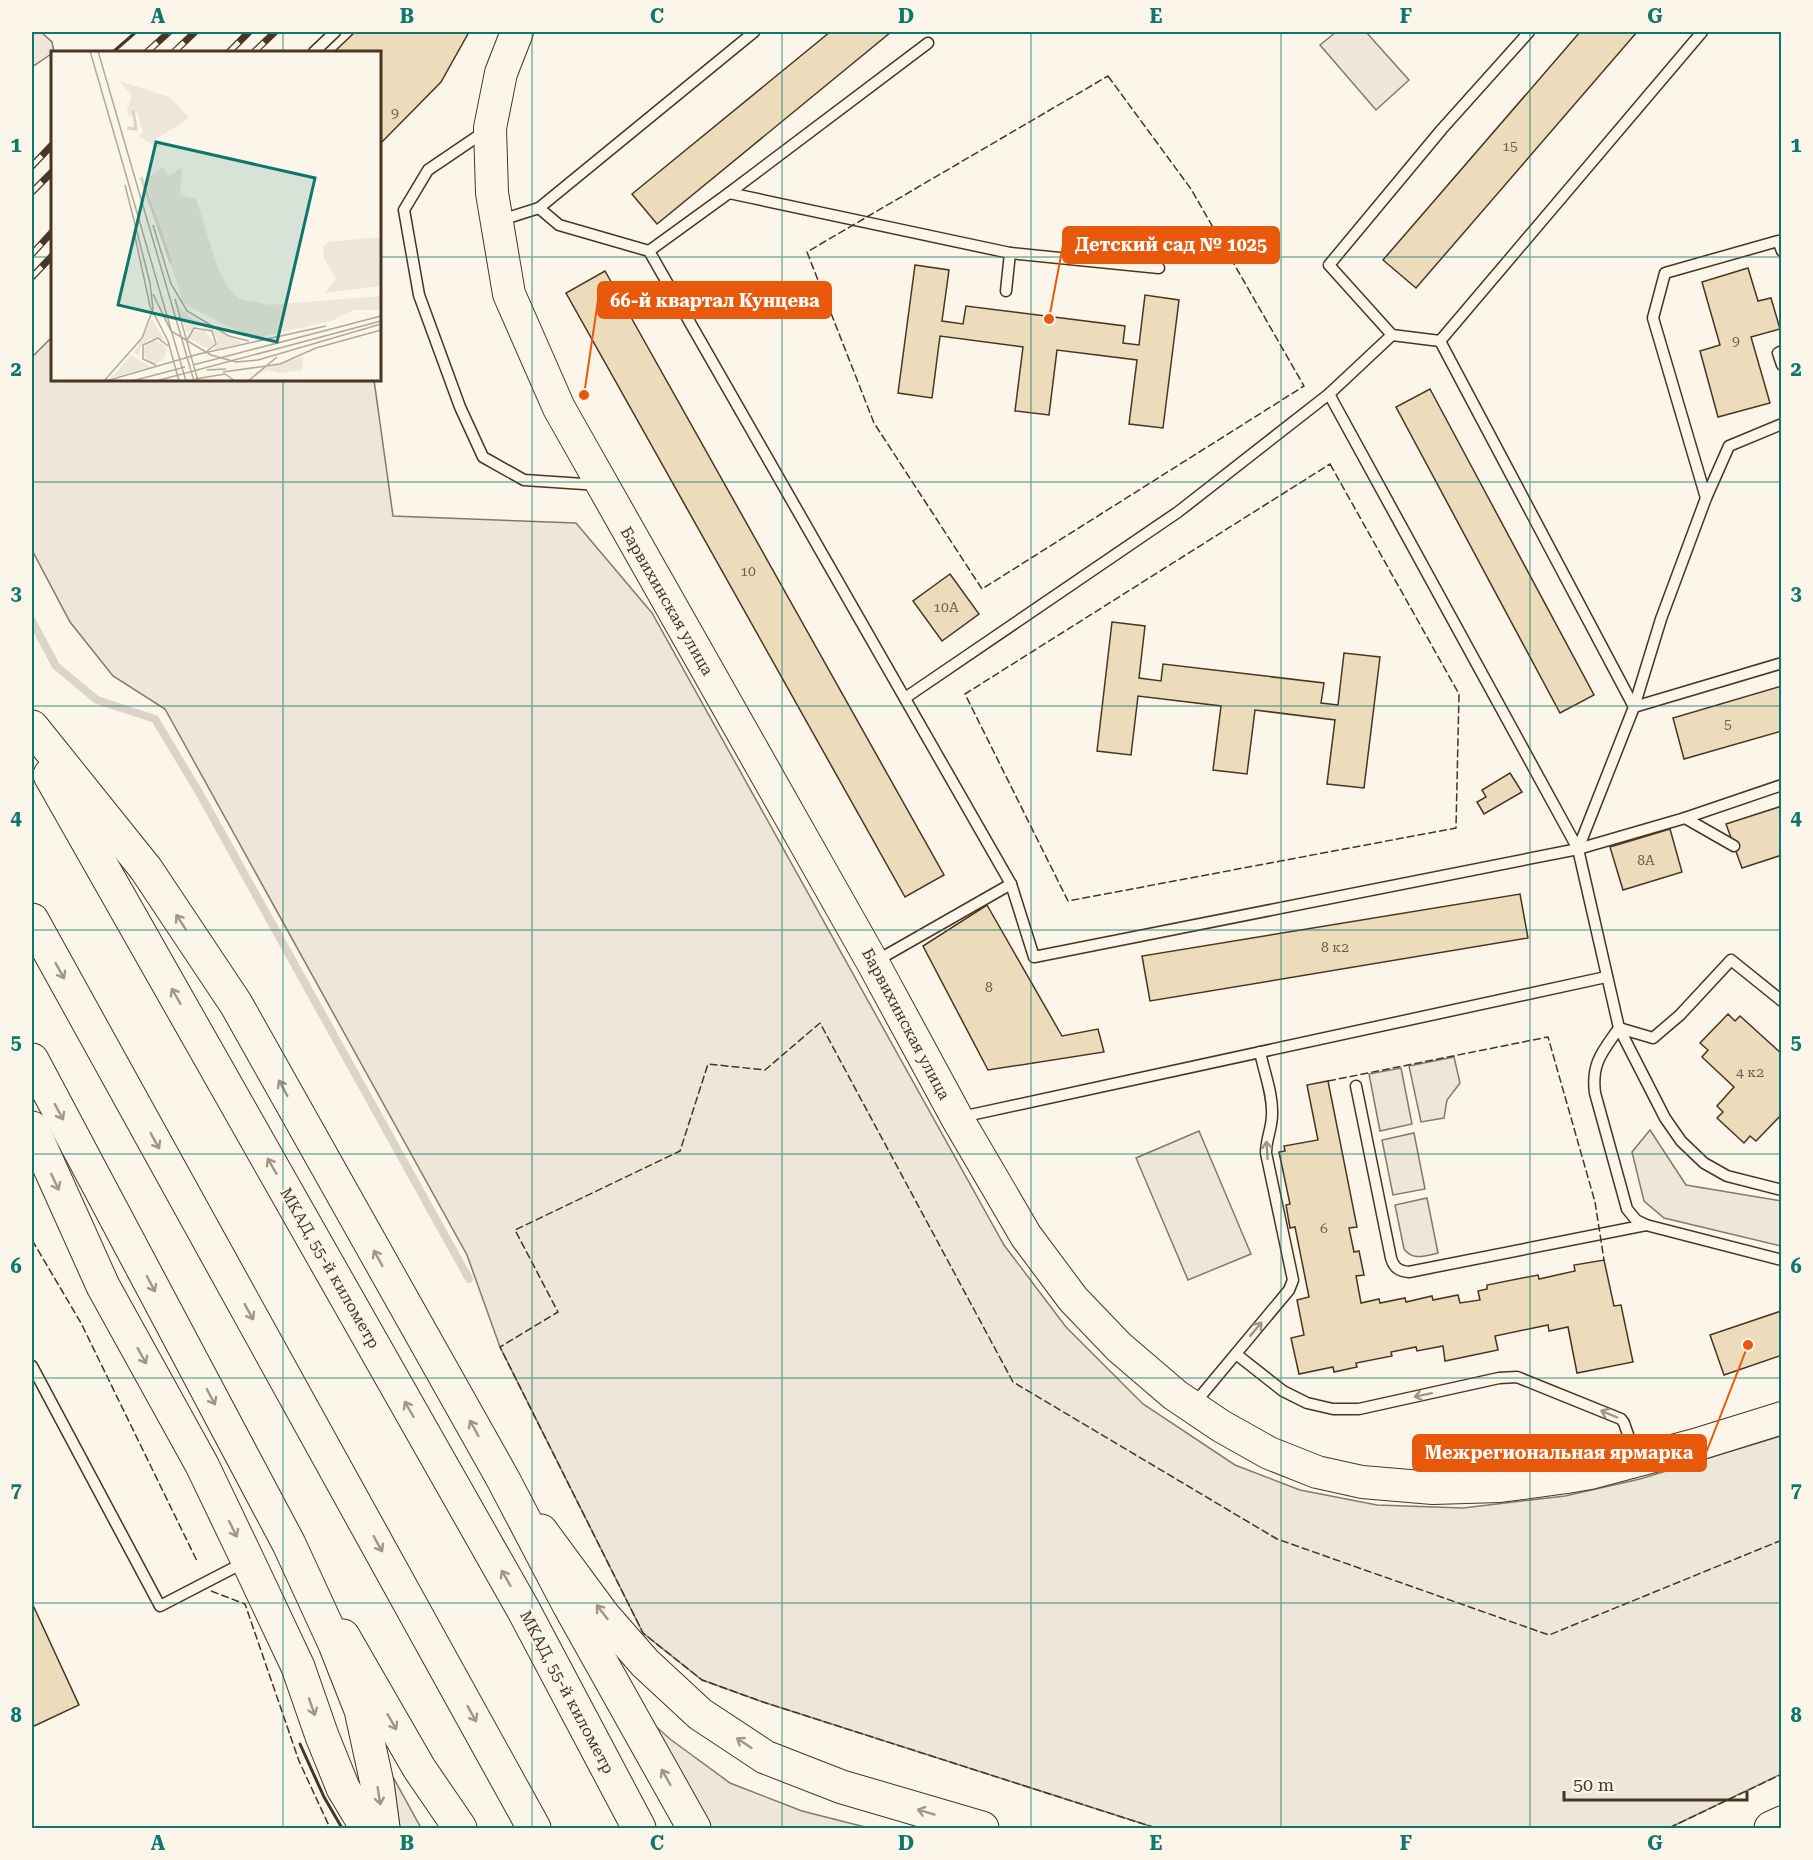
<svg xmlns="http://www.w3.org/2000/svg" width="1813" height="1860" viewBox="0 0 1813 1860" font-family="'Roboto Serif',serif">
	<style>
		.green { fill: #ede6d9; stroke: #887966; stroke-width: 1.5 }
		.lines { fill: none; stroke-linecap: round; stroke-linejoin: round }
		.stream { stroke: #dcd4c6; stroke-width: 8 }
		.building { fill: #ecdcbc; stroke: #4a3520; stroke-width: 1.5 }
		.lane-casing { stroke: #4a3520; stroke-width: 13 }
		.secondary-casing { stroke: #4a3520; stroke-width: 34 }
		.primary-casing { stroke: #4a3520; stroke-width: 35 }
		.highway-casing { stroke: #4a3520; stroke-width: 35 }
		.lane { stroke: #fbf6e9; stroke-width: 10 }
		.secondary { stroke: #fbf6e9; stroke-width: 32 }
		.primary { stroke: #fbf6e9; stroke-width: 33 }
		.highway { stroke: #fbf6e9; stroke-width: 33 }
		.rail-casing { stroke: #4a3520; stroke-width: 7 }
		.rail { stroke: #fbf6e9; stroke-width: 4.5; stroke-dasharray: 14; stroke-linecap: butt }
		.fence { stroke: #4a3520; stroke-width: 1.5; stroke-dasharray: 8 3; stroke-linecap: butt }
		.wall { stroke: #4a3520; stroke-width: 3 }
		.oneway { stroke: #a29684 }
		.grid { fill: none; stroke: #0f766e; stroke-width: 1.5; stroke-opacity: 0.55 }
		.labels { text-anchor: middle; dominant-baseline: central; stroke-width: 4.5; stroke-linejoin: round; paint-order: stroke }
		.number-label { font-size: 14px; fill: #725f47 }
		.street-label { font-size: 16px; fill: #4a3520; stroke: #fbf6e9 }
		.inset-river { fill: none; stroke: #dcd4c6; stroke-width: 3 }
		.inset-road { fill: none; stroke: #b4a999; stroke-width: 1.5 }
		.view { fill: #0f766e; fill-opacity: 0.15; stroke: #0f766e; stroke-width: 3 }
		.inset-edge { fill: none; stroke: #4a3520; stroke-width: 3 }
		.leader { fill: none; stroke: #e8590c; stroke-width: 2 }
		.callout-dot { fill: #e8590c; stroke: #fbf6e9; stroke-width: 2 }
		.callout { fill: #e8590c; stroke: #e8590c; stroke-width: 2 }
		.callout-label { font-size: 18px; text-anchor: middle; font-weight: bold; fill: #fff }
		.neatline { fill: none; stroke: #0f766e; stroke-width: 2 }
		.grid-label { font-size: 20px; text-anchor: middle; font-weight: bold; fill: #0f766e }
	</style>
	<rect width="100%" height="100%" fill="#fbf6e9"/>
	<!-- green -->
	<g class="green">
		<polygon points="32,32 41,32 52,42 54,52 32,67"/>
		<polygon points="1336,32 1366,32 1409,80 1376,110 1320,45"/>
		<polygon points="52,337 52,380 374,380 393,516 576,523 652,613 1004,1245 1066,1327 1143,1404 1235,1465 1300,1490 1377,1505 1463,1508 1565,1496 1640,1479 1781,1436 1781,1774 1669,1828 1156,1828 763,1702 702,1680 643,1633 500,1347 467,1255 165,709 113,676 70,622 32,550 32,357"/>
		<polygon points="1454,1057 1460,1083 1447,1100 1444,1118 1421,1122 1409,1066"/>
		<polygon points="1401,1068 1412,1124 1380,1131 1369,1074"/>
		<polygon points="1650,1130 1686,1185 1781,1201 1781,1246 1664,1218 1644,1201 1632,1152"/>
		<polygon points="1199,1131 1251,1254 1188,1280 1136,1158"/>
		<polygon points="1414,1133 1425,1189 1393,1195 1382,1140"/>
		<path d="M1427 1198 1438 1253C1425 1256 1413 1261 1404 1249L1395 1205Z"/>
		<polygon points="634,1707 670,1739 730,1783 802,1811 869,1828 702,1828"/>
		<polygon points="393,1777 421,1828 400,1828"/>
	</g>
	<g class="lines">
		<!-- stream -->
		<polyline class="stream" points="32,621 56,666 97,700 155,719 200,794 469,1279"/>
	</g>
	<!-- building -->
	<g class="building">
		<polygon points="355,32 469,32 441,82 380,144 380,52 334,52"/>
		<polygon points="830,32 891,32 657,224 632,194"/>
		<polygon points="1580,32 1637,32 1416,288 1383,260"/>
		<polygon points="915,265 949,270 942,321 963,324 966,306 1125,326 1123,343 1139,345 1145,295 1179,300 1163,428 1129,424 1137,360 1057,350 1049,415 1015,411 1023,347 940,336 932,398 898,393"/>
		<polygon points="1748,268 1758,301 1771,298 1780,329 1751,337 1770,403 1718,417 1700,351 1720,345 1702,282"/>
		<polygon points="605,271 944,875 905,897 566,293"/>
		<polygon points="1430,389 1594,695 1560,713 1396,407"/>
		<polygon points="950,574 979,614 942,641 913,601"/>
		<polygon points="1112,622 1145,626 1139,678 1161,681 1163,664 1324,683 1321,703 1338,705 1344,653 1380,657 1364,788 1327,784 1335,720 1255,710 1247,774 1213,770 1221,706 1138,696 1131,755 1097,751"/>
		<polygon points="1782,686 1782,731 1684,759 1673,718"/>
		<polygon points="1510,773 1522,792 1484,814 1477,802 1486,797 1482,790"/>
		<polygon points="1782,806 1782,855 1742,868 1726,824"/>
		<polygon points="1670,829 1682,872 1623,890 1610,847"/>
		<polygon points="1520,894 1528,938 1150,1001 1142,956"/>
		<polygon points="987,905 1062,1036 1098,1029 1104,1052 988,1070 923,946"/>
		<polygon points="1728,1014 1735,1021 1740,1016 1782,1054 1782,1114 1756,1141 1750,1136 1744,1143 1717,1118 1723,1112 1717,1106 1734,1087 1702,1057 1708,1050 1700,1043"/>
		<polygon points="1328,1081 1357,1227 1349,1228 1354,1252 1359,1251 1364,1275 1356,1276 1361,1303 1379,1299 1380,1303 1405,1298 1406,1302 1432,1296 1433,1300 1458,1295 1460,1303 1480,1300 1478,1291 1487,1289 1487,1285 1538,1275 1539,1279 1575,1271 1574,1265 1604,1260 1614,1306 1621,1305 1633,1362 1577,1373 1568,1327 1549,1331 1548,1325 1495,1336 1498,1350 1445,1361 1443,1346 1417,1351 1416,1347 1391,1352 1392,1356 1356,1363 1357,1367 1334,1372 1333,1367 1299,1374 1291,1338 1304,1335 1297,1300 1309,1297 1295,1227 1290,1228 1286,1205 1290,1204 1279,1152 1285,1151 1284,1146 1318,1140 1307,1085"/>
		<polygon points="1781,1311 1782,1355 1724,1375 1710,1335"/>
		<polygon points="32,1603 79,1705 32,1727"/>
	</g>
	<g class="lines">
		<!-- lane casing -->
		<g class="lane-casing">
			<g id="lane">
				<polyline points="1529,32 1442,129 1329,265 1392,335 1440,341 1634,707"/>
				<polyline points="314,52 335,32"/>
				<polyline points="484,132 428,170 404,210 419,295 460,407 483,457 524,480 599,485"/>
				<polyline points="729,193 1010,253 1159,268"/>
				<polyline points="539,208 559,225 649,251 1011,884"/>
				<polyline points="498,221 539,208 754,32"/>
				<polyline points="649,251 729,193 928,43"/>
				<polyline points="1006,291 1010,253"/>
				<polyline points="1440,341 1702,32"/>
				<polyline points="1782,351 1778,353 1782,365"/>
				<polyline points="1329,394 1578,849 1619,1028 1665,1118 1681,1141 1704,1163 1727,1176 1782,1190"/>
				<polyline points="1706,498 1653,318 1665,273 1778,241 1782,251"/>
				<polyline points="905,698 1178,512 1329,394 1392,335"/>
				<polyline points="1634,707 1782,663"/>
				<polyline points="1685,818 1782,785"/>
				<polyline points="1578,849 1634,707 1661,619 1706,498 1729,446 1782,424"/>
				<polyline points="876,961 1011,884 1034,957 1578,849 1685,818 1734,846"/>
				<path d="M1619 1028C1603 1051 1591 1063 1595 1093L1627 1209 1636 1220 1646 1225 1782 1260"/>
				<polyline points="1619,1028 1653,1038 1680,1015 1731,960 1782,1001"/>
				<path d="M1356 1086 1391 1258C1394 1268 1399 1271 1409 1272L1646 1225"/>
				<polyline points="961,1117 1606,977"/>
				<polyline points="1236,1354 1283,1391 1307,1403 1333,1409 1359,1409 1499,1378 1517,1377 1621,1419 1624,1423 1636,1458"/>
				<polyline points="32,1366 160,1606 245,1562"/>
				<path d="M1194 1404 1289 1290 1293 1280 1266 1153C1266 1139 1272 1128 1272 1115 1273 1094 1264 1072 1260 1052"/>
			</g>
		</g>
		<!-- secondary casing -->
		<g class="secondary-casing">
			<polyline id="secondary" points="517,32 501,73 490,128 492,193 509,294 559,408 873,963 957,1118 1026,1236 1073,1299 1119,1347 1175,1395 1221,1426 1269,1453 1317,1472 1362,1482 1433,1488 1500,1486 1567,1477 1590,1473 1695,1445 1782,1418"/>
		</g>
		<!-- primary casing -->
		<g class="primary-casing">
			<g id="primary">
				<polyline points="32,1128 103,1286 202,1465 248,1561 298,1667 322,1736 343,1788 367,1828"/>
				<polyline points="541,1531 603,1615 645,1663 700,1714 765,1757 842,1787 982,1828"/>
				<polyline points="343,1636 419,1768 460,1828"/>
				<polyline points="1771,1828 1782,1823"/>
			</g>
		</g>
		<!-- highway casing -->
		<g class="highway-casing">
			<g id="highway">
				<polyline points="32,727 146,869 236,1004 503,1479 569,1605 694,1828"/>
				<polyline points="50,775 523,1609 639,1828"/>
				<polyline points="32,920 534,1828"/>
				<polyline points="32,1060 289,1544 335,1644 361,1710 377,1783 383,1828"/>
			</g>
		</g>
		<!-- lane -->
		<use href="#lane" class="lane"/>
		<!-- secondary -->
		<use href="#secondary" class="secondary"/>
		<!-- primary -->
		<use href="#primary" class="primary"/>
		<!-- highway -->
		<use href="#highway" class="highway"/>
		<!-- rail casing -->
		<g class="rail-casing">
			<g id="rail">
				<polyline points="147,52 169,32"/>
				<polyline points="174,52 195,32"/>
				<polyline points="229,52 249,32"/>
				<polyline points="254,52 275,32"/>
				<polyline points="32,166 52,145"/>
				<polyline points="32,192 52,172"/>
				<polyline points="32,254 52,232"/>
				<polyline points="32,277 52,256"/>
			</g>
		</g>
		<!-- rail -->
		<use href="#rail" class="rail"/>
		<!-- fence -->
		<g class="fence">
			<polygon points="1108,76 1191,189 1304,386 982,589 874,423 807,252"/>
			<polygon points="1330,464 1459,694 1456,828 1068,901 965,694"/>
			<polyline points="1328,1081 1548,1037 1595,1202 1604,1260"/>
			<polyline points="32,1240 81,1323 197,1561"/>
			<polyline points="211,1591 245,1604 299,1761 330,1828"/>
			<polyline points="1156,1828 763,1702 702,1680 643,1633 500,1347 558,1312 515,1230 680,1151 708,1064 765,1070 820,1023 1013,1382 1277,1539 1549,1635 1782,1540"/>
			<polyline points="1669,1828 1782,1774"/>
		</g>
		<!-- wall -->
		<g class="wall">
			<polyline points="113,52 136,32"/>
			<polyline points="300,1744 324,1797 342,1828"/>
		</g>
	</g>
	<!-- one-way arrows -->
	<defs><path id="oneway-shaft" d="M-6 0H5M1.5-3L5.5 0L1.5 3" fill="none" stroke-width="1.6" stroke-linecap="round" stroke-linejoin="round" transform="scale(1.5)"/></defs>
	<g class="oneway">
		<use href="#oneway-shaft" transform="translate(181 922) rotate(-123)"/>
		<use href="#oneway-shaft" transform="translate(60 971) rotate(61)"/>
		<use href="#oneway-shaft" transform="translate(176 996) rotate(-120)"/>
		<use href="#oneway-shaft" transform="translate(283 1088) rotate(-119)"/>
		<use href="#oneway-shaft" transform="translate(59 1112) rotate(62)"/>
		<use href="#oneway-shaft" transform="translate(155 1141) rotate(61)"/>
		<use href="#oneway-shaft" transform="translate(1267 1150) rotate(-94)"/>
		<use href="#oneway-shaft" transform="translate(272 1166) rotate(-120)"/>
		<use href="#oneway-shaft" transform="translate(55 1182) rotate(65)"/>
		<use href="#oneway-shaft" transform="translate(378 1258) rotate(-119)"/>
		<use href="#oneway-shaft" transform="translate(151 1284) rotate(62)"/>
		<use href="#oneway-shaft" transform="translate(249 1312) rotate(61)"/>
		<use href="#oneway-shaft" transform="translate(1256 1329) rotate(-50)"/>
		<use href="#oneway-shaft" transform="translate(142 1356) rotate(61)"/>
		<use href="#oneway-shaft" transform="translate(1423 1395) rotate(168)"/>
		<use href="#oneway-shaft" transform="translate(211 1397) rotate(62)"/>
		<use href="#oneway-shaft" transform="translate(409 1409) rotate(-120)"/>
		<use href="#oneway-shaft" transform="translate(1609 1414) rotate(-157)"/>
		<use href="#oneway-shaft" transform="translate(474 1428) rotate(-119)"/>
		<use href="#oneway-shaft" transform="translate(233 1529) rotate(64)"/>
		<use href="#oneway-shaft" transform="translate(378 1544) rotate(61)"/>
		<use href="#oneway-shaft" transform="translate(506 1578) rotate(-120)"/>
		<use href="#oneway-shaft" transform="translate(602 1612) rotate(-128)"/>
		<use href="#oneway-shaft" transform="translate(312 1707) rotate(71)"/>
		<use href="#oneway-shaft" transform="translate(472 1714) rotate(61)"/>
		<use href="#oneway-shaft" transform="translate(392 1722) rotate(60)"/>
		<use href="#oneway-shaft" transform="translate(744 1743) rotate(-146)"/>
		<use href="#oneway-shaft" transform="translate(666 1777) rotate(-119)"/>
		<use href="#oneway-shaft" transform="translate(379 1796) rotate(81)"/>
		<use href="#oneway-shaft" transform="translate(926 1812) rotate(-163)"/>
	</g>
	<!-- grid -->
	<path class="grid" d="M283 32V52M532 32V1828M782 32V1828M1031 32V1828M1281 32V1828M1530 32V1828M32 257H52M380 257H1782M283 380V1828M32 482H1782M32 706H1782M32 930H1782M32 1154H1782M32 1378H1782M32 1603H1782"/>
	<g class="labels">
		<!-- number labels -->
		<g class="number-label">
			<text x="395" y="113">9</text>
			<text x="1510" y="146">15</text>
			<text x="1736" y="341">9</text>
			<text x="748" y="571">10</text>
			<text x="946" y="607">10А</text>
			<text x="1728" y="724">5</text>
			<text x="1646" y="860">8А</text>
			<text x="1335" y="947">8 к2</text>
			<text x="989" y="987">8</text>
			<text x="1750" y="1072">4 к2</text>
			<text x="1324" y="1228">6</text>
		</g>
		<!-- street labels -->
		<g class="street-label">
			<text transform="translate(667 601) rotate(60)">Барвихинская улица</text>
			<text transform="translate(906 1024) rotate(62)">Барвихинская улица</text>
			<text transform="translate(330 1268) rotate(60)">МКАД, 55-й километр</text>
			<text transform="translate(567 1692) rotate(62)">МКАД, 55-й километр</text>
		</g>
	</g>
	<!-- overview -->
	<g transform="translate(51 51)">
		<rect width="330" height="330" fill="#fbf6e9"/>
		<path d="M68 30 119 46 138 67 105 88 109 95 105 97 88 85 92 81 86 60 78 65 76 59 81 44ZM112 116 118 125 131 116 129 144 145 148 168 220 177 237 189 248 219 254 330 245V259H302L280 270 201 288 132 252 94 129ZM330 186V235L274 242 285 227 273 208 272 196 277 191ZM126 253 139 266 191 292 162 299 166 290 163 281 149 275 136 282ZM101 268 113 288H98L90 295 88 304 83 302ZM153 279 163 292 158 298 137 287 142 280ZM93 301a11 11 0 1 1 22 0a11 11 0 1 1-22 0ZM80 304 100 316 58 327 66 321ZM252 306 251 319 229 322 215 319 198 330 212 317Z" fill="#ede6d9"/>
		<path class="inset-river" d="M76 77 85 78 82 59M90 126 120 212"/>
		<path class="inset-road" d="M39 0 135 330M47 0 143 330M102 174 120 233M83 181 99 255 117 290 128 330M119 231 136 260 178 285 198 290M102 243 120 280 160 304 185 311 207 309 330 273M124 248 147 330M136 289 143 277 161 280 165 293 156 300M105 314 92 308V294L107 287 117 295M142 314 330 265M156 319 175 318M172 321 229 313 265 297 330 279M144 328 174 323 184 330M53 330 91 287 102 258 99 232 74 134M55 330 148 303 275 275M81 330 134 316M105 330 330 270M197 330 226 306"/>
		<path class="view" d="M105 91 264 127 226 291 67 254Z"/>
		<rect width="330" height="330" class="inset-edge"/>
	</g>
	<!-- callouts -->
	<path class="leader" d="M1049 319L1063 245M584 395L598 300M1748 1345L1706 1453"/>
	<g class="callout-dot">
		<circle cx="1049" cy="319" r="6"/>
		<circle cx="584" cy="395" r="6"/>
		<circle cx="1748" cy="1345" r="6"/>
	</g>
	<g class="callout">
		<rect x="1063" y="227" width="216" height="36" rx="6"/>
		<rect x="598" y="282" width="233" height="36" rx="6"/>
		<rect x="1413" y="1435" width="293" height="36" rx="6"/>
	</g>
	<g class="callout-label">
		<text x="1171" y="251">Детский сад № 1025</text>
		<text x="715" y="307">66-й квартал Кунцева</text>
		<text x="1559" y="1459">Межрегиональная ярмарка</text>
	</g>
	<!-- border -->
	<rect width="1813" height="1860" fill="none" stroke="#fbf6e9" stroke-width="66"/>
	<!-- scale -->
	<path d="M1564 1791v9h183v-9" fill="none" stroke="#4a3520" stroke-width="3"/>
	<text x="1573" y="1791" font-size="18" fill="#4a3520" stroke="#fbf6e9" stroke-width="4.5" paint-order="stroke">50 m</text>
	<rect x="33" y="33" width="1747" height="1794" class="neatline"/>
	<g class="grid-label">
		<text x="158" y="23">A</text>
		<text x="407" y="23">B</text>
		<text x="657" y="23">C</text>
		<text x="906" y="23">D</text>
		<text x="1156" y="23">E</text>
		<text x="1406" y="23">F</text>
		<text x="1655" y="23">G</text>
		<text x="16" y="152">1</text>
		<text x="1796" y="152">1</text>
		<text x="16" y="376">2</text>
		<text x="1796" y="376">2</text>
		<text x="16" y="600">3</text>
		<text x="1796" y="600">3</text>
		<text x="16" y="825">4</text>
		<text x="1796" y="825">4</text>
		<text x="16" y="1049">5</text>
		<text x="1796" y="1049">5</text>
		<text x="16" y="1273">6</text>
		<text x="1796" y="1273">6</text>
		<text x="16" y="1497">7</text>
		<text x="1796" y="1497">7</text>
		<text x="16" y="1722">8</text>
		<text x="1796" y="1722">8</text>
		<text x="158" y="1850">A</text>
		<text x="407" y="1850">B</text>
		<text x="657" y="1850">C</text>
		<text x="906" y="1850">D</text>
		<text x="1156" y="1850">E</text>
		<text x="1406" y="1850">F</text>
		<text x="1655" y="1850">G</text>
	</g>
</svg>
